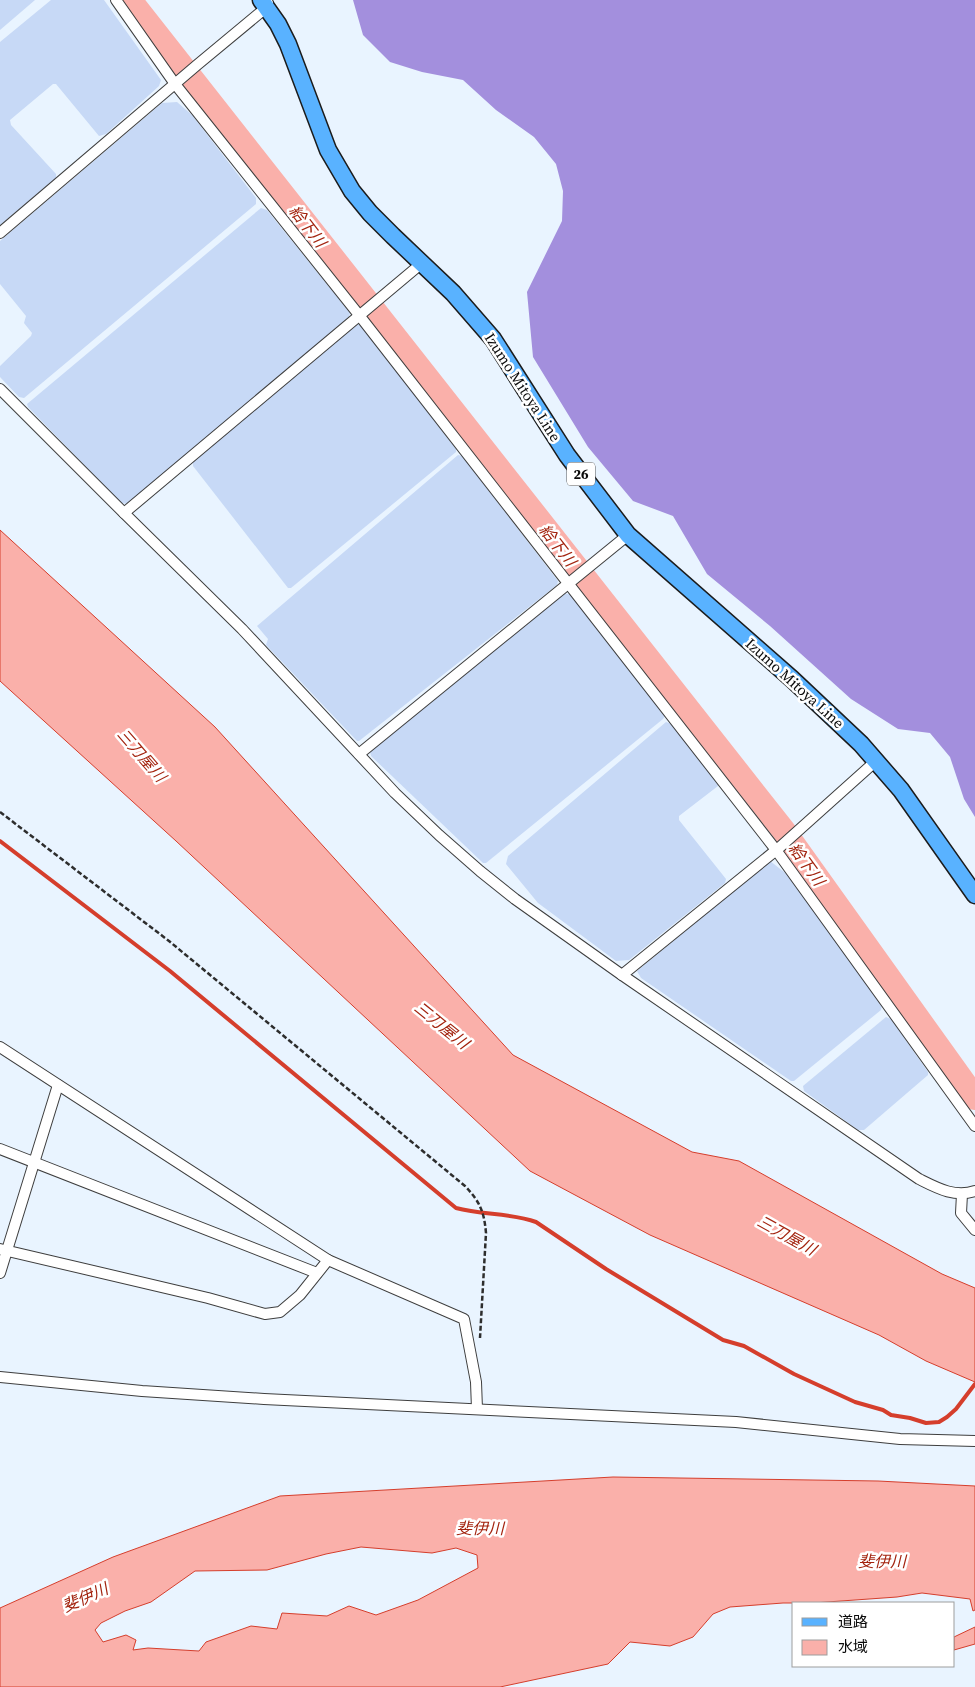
<svg xmlns="http://www.w3.org/2000/svg" width="975" height="1687" viewBox="0 0 975 1687" font-family="'Source Serif 4','Noto Sans JP',serif">
	<style>
		.farmland { fill: #c7d9f6 }
		.forest { fill: #a38fdd }
		.water { fill: #fab0aa; stroke: #d53e2c; fill-rule: evenodd }
		.lines { fill: none; stroke-linecap: round; stroke-linejoin: round }
		.stream { stroke: #d53e2c; stroke-width: 4 }
		.river { stroke: #fab0aa; stroke-width: 24 }
		.minor-casing { stroke: #3e3e3e; stroke-width: 12 }
		.primary-casing { stroke: #1c1c1c; stroke-width: 19 }
		.path { stroke: #2d2d2d; stroke-width: 2.5; stroke-dasharray: 5 2.5; stroke-linecap: butt }
		.minor { stroke: #fff; stroke-width: 10 }
		.primary { stroke: #59b2ff; stroke-width: 16 }
		.labels { text-anchor: middle; dominant-baseline: central; stroke-width: 5; stroke-linejoin: round; paint-order: stroke }
		.shield { fill: #fff; stroke: #545454; stroke-width: 1 }
		.shield-label { font-size: 14px; font-weight: bold; fill: #0b0b0b }
		.street-label { font-size: 15px; fill: #0b0b0b; stroke: #fff }
		.water-label { font-size: 16px; font-style: italic; fill: #a3230e; stroke: #fff }
	</style>
	<rect width="100%" height="100%" fill="#e9f4ff"/>
	<!-- farmland -->
	<g class="farmland">
		<polygon points="0,0 35,0 0,30"/>
		<polygon points="51,0 104,0 161,80 159,86 106,134 99,136 56,84 53,84 10,120 11,125 56,174 56,178 0,225 0,42"/>
		<polygon points="177,102 192,115 256,198 256,204 24,398 19,397 0,377 0,366 31,336 32,333 24,323 26,316 0,284 0,241 162,103"/>
		<polygon points="261,208 267,210 350,313 349,317 128,504 121,503 28,407 27,404"/>
		<polygon points="357,324 361,325 456,449 456,452 291,588 288,588 193,466 193,462"/>
		<polygon points="458,455 462,456 558,581 557,585 359,741 357,741 266,645 268,639 257,626"/>
		<polygon points="563,593 572,595 665,716 663,719 486,863 483,863 371,756 370,751"/>
		<polygon points="666,722 672,724 719,783 718,786 679,816 679,820 726,879 725,883 629,960 616,961 538,903 506,864 508,856"/>
		<polygon points="770,861 788,875 882,1005 881,1010 794,1081 791,1081 641,978 637,971"/>
		<polygon points="886,1017 891,1019 928,1072 928,1075 864,1130 858,1130 804,1091 803,1086"/>
	</g>
	<!-- forest -->
	<polygon class="forest" points="353,0 975,0 975,817 964,799 950,757 930,733 898,729 851,699 770,626 707,574 673,516 633,501 588,447 533,357 527,292 562,221 563,191 556,164 534,137 496,110 463,80 422,72 390,62 363,35"/>
	<!-- water -->
	<g class="water">
		<polygon points="0,530 215,727 513,1055 692,1152 739,1161 942,1274 975,1288 975,1382 926,1361 879,1335 650,1235 530,1171 176,841 0,681"/>
		<path d="M613 1477 878 1481 975 1486V1610L973 1611 970 1599 922 1593 897 1597 813 1603H783L730 1607 713 1614 693 1637 670 1646 630 1642 608 1664 500 1687H0V1608L113 1557 280 1496ZM361 1547 432 1553 456 1548 477 1555 478 1568 418 1600 376 1615 349 1606 327 1616 282 1613 277 1629 251 1626 206 1642 199 1651 148 1648 133 1650 136 1640 126 1635 103 1642 95 1630 101 1623 125 1611 151 1602 195 1571 267 1570 326 1554Z"/>
		<polygon points="975,1627 975,1644 954,1650 954,1637"/>
	</g>
	<g class="lines">
		<!-- stream -->
		<path class="stream" d="M0 841 170 971 456 1208C482 1215 511 1213 536 1222L606 1269 723 1340 744 1346 794 1374 855 1402 883 1410 891 1415 910 1418 926 1423 939 1422 947 1417 956 1409 975 1384"/>
		<!-- river -->
		<polyline class="river" points="130,0 784,831 975,1098"/>
		<!-- minor casing -->
		<g class="minor-casing">
			<g id="minor">
				<polyline points="116,0 175,84 359,315 776,850 975,1126"/>
				<polyline points="0,233 197,65 267,7 268,3"/>
				<path d="M0 389 124 513 242 629 395 793 439 835 480 871 515 899 622 975 919 1179C937 1188 955 1198 975 1191"/>
				<polyline points="124,513 422,263"/>
				<polyline points="359,754 628,535"/>
				<polyline points="622,975 780,847 877,760"/>
				<polyline points="0,1047 328,1260 464,1319 476,1382 477,1409"/>
				<polyline points="0,1149 317,1273"/>
				<polyline points="962,1194 961,1213 975,1230"/>
				<polyline points="0,1249 208,1298 265,1314 280,1312 300,1295 328,1260"/>
				<polyline points="0,1273 58,1085"/>
				<polyline points="0,1377 142,1391 264,1399 736,1422 900,1439 975,1441"/>
			</g>
		</g>
		<!-- primary casing -->
		<g class="primary-casing">
			<polyline id="primary" points="261,0 278,24 288,44 328,150 352,191 370,213 393,236 453,293 493,339 567,455 628,535 792,679 861,744 901,790 975,895"/>
		</g>
		<!-- path -->
		<path class="path" d="M0 812 169 941 465 1186C480 1202 484 1211 486 1233L480 1338"/>
		<!-- minor -->
		<use href="#minor" class="minor"/>
		<!-- primary -->
		<use href="#primary" class="primary"/>
	</g>
	<g class="labels">
		<!-- shield labels -->
		<rect class="shield" x="567" y="462.5" width="28" height="23" rx="4"/>
		<g class="shield-label">
			<text x="581" y="474">26</text>
		</g>
		<!-- street labels -->
		<g class="street-label">
			<text transform="translate(523 387) rotate(57)">Izumo Mitoya Line</text>
			<text transform="translate(795 683) rotate(42)">Izumo Mitoya Line</text>
		</g>
		<!-- water labels -->
		<g class="water-label">
			<text transform="translate(308 226) rotate(52)">給下川</text>
			<text transform="translate(558 545) rotate(52)">給下川</text>
			<text transform="translate(142 755) rotate(49)">三刀屋川</text>
			<text transform="translate(807 864) rotate(54)">給下川</text>
			<text transform="translate(442 1025) rotate(39)">三刀屋川</text>
			<text transform="translate(787 1235) rotate(29)">三刀屋川</text>
			<text x="480" y="1528">斐伊川</text>
			<text x="882" y="1561">斐伊川</text>
			<text transform="translate(85 1597) rotate(-24)">斐伊川</text>
		</g>
	</g>
	<!-- legend -->
	<rect x="792" y="1602" width="162" height="65" fill="#ffffff" stroke="#9d9d9d"/>
	<rect x="802" y="1618" width="25" height="8" fill="#59b2ff" stroke="#9d9d9d"/>
	<text x="838" y="1627" font-size="15" fill="#0b0b0b">道路</text>
	<rect x="802" y="1640" width="25" height="15" fill="#fab0aa" stroke="#9d9d9d"/>
	<text x="838" y="1652" font-size="15" fill="#0b0b0b">水域</text>
</svg>
